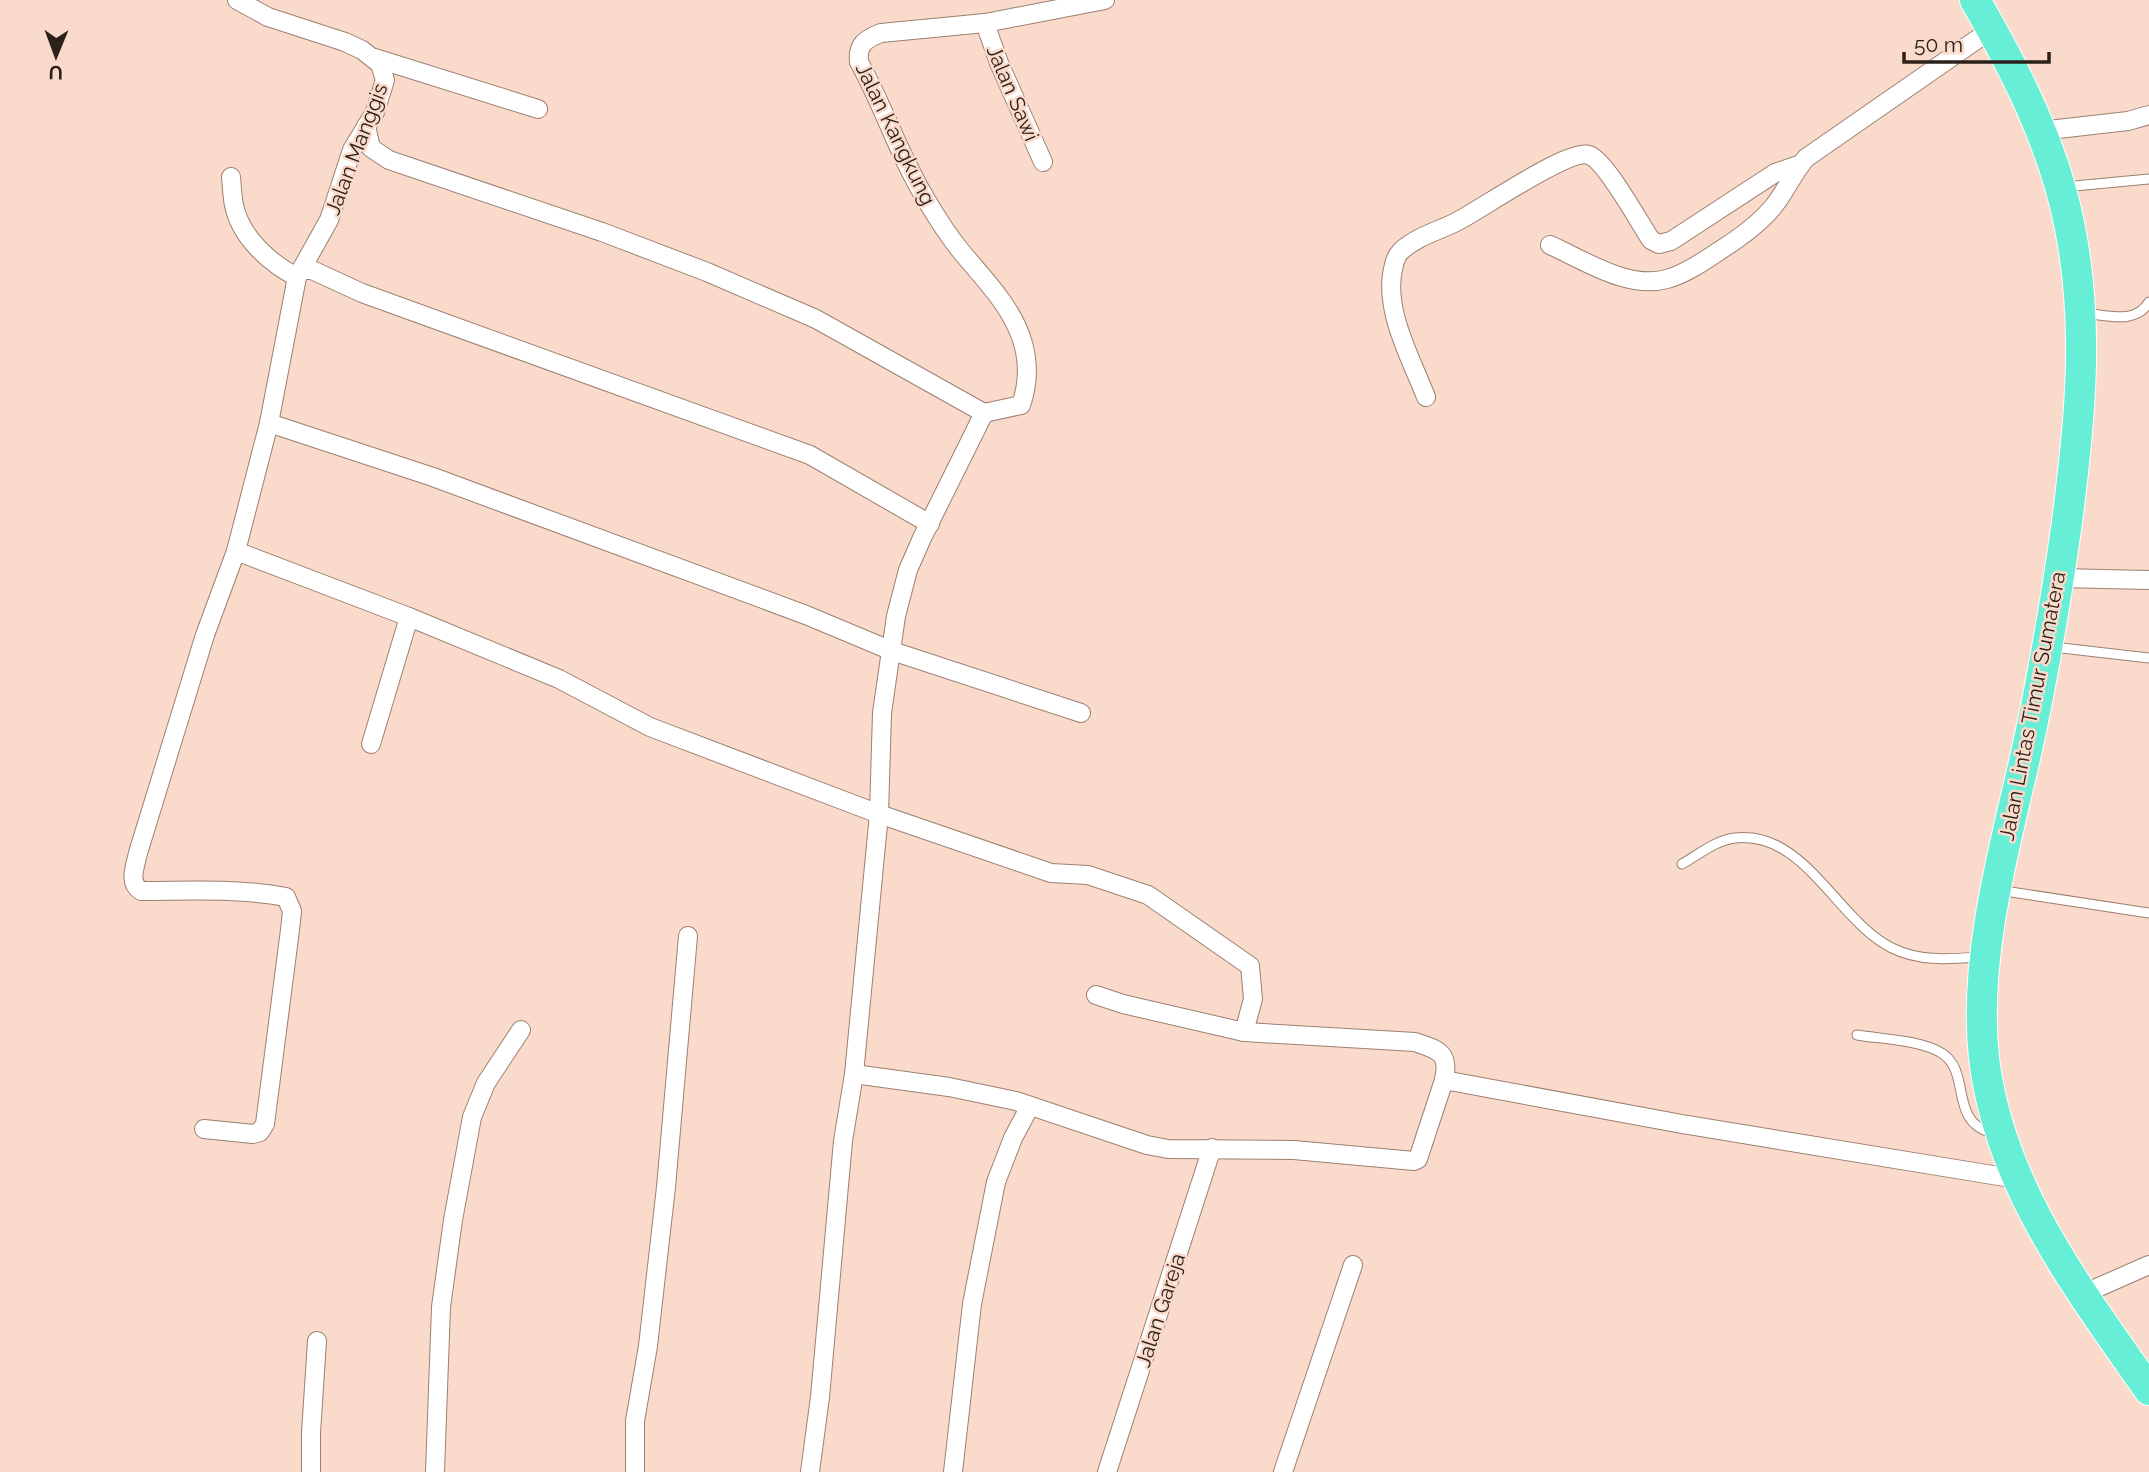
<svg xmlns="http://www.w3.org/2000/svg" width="2149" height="1472" viewBox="0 0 2149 1472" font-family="Raleway,sans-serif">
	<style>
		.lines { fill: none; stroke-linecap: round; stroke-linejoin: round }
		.service-casing { stroke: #9c8071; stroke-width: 11 }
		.minor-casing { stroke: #9c8071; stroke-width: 20 }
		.trunk-casing { stroke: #fff; stroke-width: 32 }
		.service { stroke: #fff; stroke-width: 9 }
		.minor { stroke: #fff; stroke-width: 18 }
		.trunk { stroke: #66eed6; stroke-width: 30 }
		.labels { text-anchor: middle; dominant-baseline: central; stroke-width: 5; stroke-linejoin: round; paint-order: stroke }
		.street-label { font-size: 21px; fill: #2b201a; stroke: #fadaca }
	</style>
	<rect width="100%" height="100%" fill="#fadaca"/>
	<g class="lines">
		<!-- service casing -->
		<g class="service-casing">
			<g id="service">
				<polyline points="2064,187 2149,179"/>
				<path d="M2084 313C2107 315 2136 325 2149 302"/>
				<polyline points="2053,647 2149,658"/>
				<path d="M1682 864C1698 855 1716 840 1735 838 1805 830 1837 921 1892 948 1920 962 1950 959 1981 957"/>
				<polyline points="1998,890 2149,913"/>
				<path d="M1857 1035C1881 1039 1923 1040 1943 1054 1971 1073 1949 1122 1992 1133L1995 1130"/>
			</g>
		</g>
		<!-- minor casing -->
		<g class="minor-casing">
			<g id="minor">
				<polyline points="985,23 999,63 1043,162"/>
				<polyline points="375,58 538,109"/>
				<polyline points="366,126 371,148 389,160 602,232 707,272 816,319 984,413"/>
				<polyline points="2040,131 2128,121 2149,115"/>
				<path d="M231 177C232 186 232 196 234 205 240 236 269 263 297 277"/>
				<path d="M1550 245C1584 260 1628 290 1667 279 1685 274 1703 262 1719 251 1738 239 1759 224 1773 207 1786 191 1793 173 1806 158L1992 29"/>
				<polyline points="301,270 312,270 362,293 810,455 930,524"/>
				<path d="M1426 397C1411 358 1382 308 1394 265 1395 260 1397 255 1401 251 1417 236 1439 231 1458 221 1480 210 1569 148 1589 155 1606 161 1639 222 1651 240L1659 244 1671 241 1775 173 1801 164"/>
				<path d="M984 413 1021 405C1029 382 1029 360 1021 337 1009 303 982 277 960 250 948 235 937 218 927 201 900 158 884 107 859 62 857 45 865 39 881 33L985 23 1105 0"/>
				<polyline points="269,423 433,477 806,615 892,651 1081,713"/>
				<path d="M236 551 409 617 559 679 650 727 879 814 1051 873 1088 875 1148 895 1250 966 1253 999 1244 1032 1415 1042C1438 1050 1450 1052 1444 1080"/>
				<polyline points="2059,578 2149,580"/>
				<polyline points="371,744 409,617"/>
				<polyline points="1096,995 1123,1004 1244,1032"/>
				<polyline points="854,1074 949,1087 1016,1101 1147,1145 1168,1149 1294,1150 1414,1161 1418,1159 1444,1080 1682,1124 2017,1179"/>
				<path d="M204 1129 253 1134 260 1132 265 1124 290 930 292 911 286 897C239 888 189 891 141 891 128 883 135 867 138 853L205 635 236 551 269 423 297 277 329 220 352 150 375 112 385 80 380 64 362 50 345 42 268 17 237 0"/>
				<polyline points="2083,1294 2149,1265"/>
				<polyline points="311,1472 311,1433 317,1341"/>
				<polyline points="435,1472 441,1307 453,1220 472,1117 486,1083 521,1030"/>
				<polyline points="635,1472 635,1421 648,1346 666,1187 688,936"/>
				<polyline points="810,1472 820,1397 843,1141 854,1074 879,814 882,713 896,616 908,570 922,538 984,413"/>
				<polyline points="953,1472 972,1304 996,1182 1013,1138 1030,1106"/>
				<polyline points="1107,1472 1212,1148"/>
				<polyline points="1283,1472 1353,1265"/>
			</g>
		</g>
		<!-- trunk casing -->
		<g class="trunk-casing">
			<path id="trunk" d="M1975 0C2015 69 2053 144 2069 223 2090 324 2080 421 2067 522 2056 600 2043 677 2026 754 2004 849 1973 959 1984 1058 1999 1186 2078 1288 2149 1390"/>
		</g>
		<!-- service -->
		<use href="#service" class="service"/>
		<!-- minor -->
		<use href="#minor" class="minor"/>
		<!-- trunk -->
		<use href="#trunk" class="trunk"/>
	</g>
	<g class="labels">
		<!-- street labels -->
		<g class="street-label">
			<text transform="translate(1013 93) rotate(67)">Jalan Sawi</text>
			<text transform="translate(896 134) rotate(64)">Jalan Kangkung</text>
			<text transform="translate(356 149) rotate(-69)">Jalan Manggis</text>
			<text transform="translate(2032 706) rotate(-79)">Jalan Lintas Timur Sumatera</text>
			<text transform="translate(1160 1310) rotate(-72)">Jalan Gareja</text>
		</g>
	</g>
	<!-- north arrow -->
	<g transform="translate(56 56) rotate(181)" stroke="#fadaca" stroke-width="5" paint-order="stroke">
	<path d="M0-5L12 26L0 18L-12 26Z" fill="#2b201a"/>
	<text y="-10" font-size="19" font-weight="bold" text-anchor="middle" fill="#2b201a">U</text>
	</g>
	<!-- scale -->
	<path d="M1904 52v10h145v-10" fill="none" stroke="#2b201a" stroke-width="3.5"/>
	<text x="1914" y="52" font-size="21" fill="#2b201a" stroke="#fadaca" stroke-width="5" paint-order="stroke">50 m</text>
</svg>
